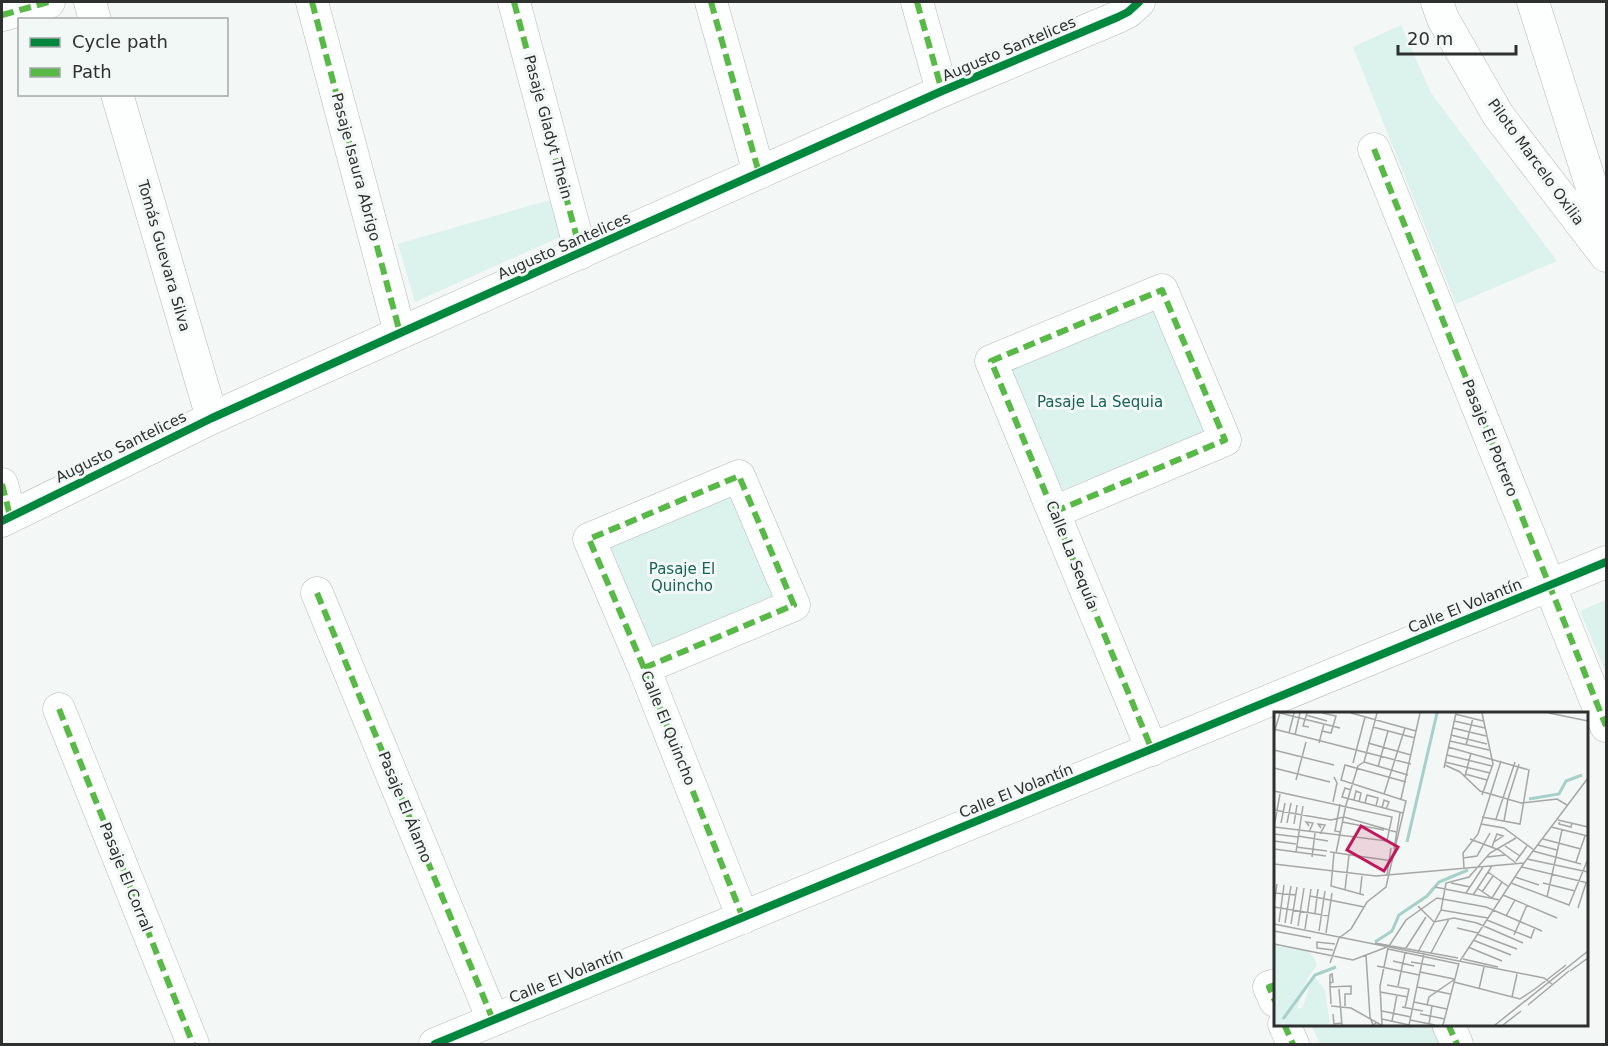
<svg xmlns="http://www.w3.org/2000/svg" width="1608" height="1046" viewBox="0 0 1608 1046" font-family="'DejaVu Sans',sans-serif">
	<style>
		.green { fill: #dcf2ec }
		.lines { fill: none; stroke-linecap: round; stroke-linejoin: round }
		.minor-casing { stroke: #b8bab9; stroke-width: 33 }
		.minor { stroke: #fdfefe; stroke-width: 32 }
		.quiet { stroke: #58b947; stroke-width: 6; stroke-dasharray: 12 6; stroke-linecap: butt }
		.cycleway-casing { stroke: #f2f8f6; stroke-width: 11 }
		.cycleway { stroke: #00873e; stroke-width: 8 }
		.labels { text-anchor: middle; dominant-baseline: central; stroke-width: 6; stroke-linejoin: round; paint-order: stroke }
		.street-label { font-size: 15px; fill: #2e3030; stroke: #f2f8f6 }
		.park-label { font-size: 15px; fill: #186357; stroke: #f2f8f6 }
		.inset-river { fill: none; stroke: #a7d0c8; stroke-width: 3 }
		.inset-road { fill: none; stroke: #a4a7a6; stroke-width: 1.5 }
		.view { fill: #c2185b; fill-opacity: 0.15; stroke: #c2185b; stroke-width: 3 }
		.inset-edge { fill: none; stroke: #2e3030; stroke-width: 3 }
	</style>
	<rect width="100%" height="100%" fill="#f3f7f5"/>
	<!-- green -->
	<g class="green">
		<polygon points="1401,25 1431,93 1557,261 1456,304 1353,47"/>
		<polygon points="553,199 562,236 415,302 398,244"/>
		<polygon points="1153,308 1205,432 1057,492 1006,369"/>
		<polygon points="731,494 776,600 650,653 606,547"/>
		<polygon points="1606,600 1606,673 1580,611"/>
		<polygon points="1311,1024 1436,1024 1446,1044 1320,1044"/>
	</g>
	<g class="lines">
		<!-- minor casing -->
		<g class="minor-casing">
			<g id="minor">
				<polyline points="90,2 95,20"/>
				<polyline points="312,2 400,333"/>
				<polyline points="514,2 581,253"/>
				<polyline points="711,2 759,173"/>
				<polyline points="917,2 942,91"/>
				<polyline points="1437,2 1443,19 1498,115 1606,256"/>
				<polyline points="1533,2 1606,232"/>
				<polyline points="2,15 49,2"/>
				<polyline points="117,94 212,418"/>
				<polyline points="1374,149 1606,726"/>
				<polyline points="2,484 10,516"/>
				<polyline points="1054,512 1225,440 1162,290 991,361 1152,750"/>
				<polyline points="2,521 212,418 400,333 942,91 1118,17 1128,12 1139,2"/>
				<polyline points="317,593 493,1020"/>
				<polyline points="644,668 794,605 739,476 589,539 644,668 743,918"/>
				<polyline points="59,709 193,1044"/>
				<polyline points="1275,985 1269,987 1275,1001"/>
				<polyline points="1284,1024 1293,1044"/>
				<polyline points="1448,1024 1457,1044"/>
				<polyline points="435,1044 1606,562"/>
			</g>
		</g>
		<!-- minor -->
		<use href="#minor" class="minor"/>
		<!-- quiet -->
		<g class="quiet">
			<polyline points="312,2 400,333"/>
			<polyline points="514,2 581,253"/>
			<polyline points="711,2 759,173"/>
			<polyline points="917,2 942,91"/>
			<polyline points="2,15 49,2"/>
			<polyline points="1374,149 1606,726"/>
			<polyline points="2,484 10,516"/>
			<polyline points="1054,512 1225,440 1162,290 991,361 1152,750"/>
			<polyline points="317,593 493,1020"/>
			<polyline points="644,668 794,605 739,476 589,539 644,668 743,918"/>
			<polyline points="59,709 193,1044"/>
			<polyline points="1275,985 1269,987 1275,1001"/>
			<polyline points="1284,1024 1293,1044"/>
			<polyline points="1448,1024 1457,1044"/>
		</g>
		<!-- cycleway casing -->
		<g class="cycleway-casing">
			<g id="cycleway">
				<polyline points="2,521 212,418 400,333 942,91 1118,17 1128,12 1139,2"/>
				<polyline points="435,1044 1606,562"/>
			</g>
		</g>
		<!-- cycleway -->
		<use href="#cycleway" class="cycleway"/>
	</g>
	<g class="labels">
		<!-- street labels -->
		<g class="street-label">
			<text transform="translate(1009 49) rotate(-23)">Augusto Santelices</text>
			<text transform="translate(548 127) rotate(75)">Pasaje Gladyt Thein</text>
			<text transform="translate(1536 162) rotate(54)">Piloto Marcelo Oxilia</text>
			<text transform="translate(356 167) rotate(75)">Pasaje Isaura Abrigo</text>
			<text transform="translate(564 246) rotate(-24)">Augusto Santelices</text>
			<text transform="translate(164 256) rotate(74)">Tomás Guevara Silva</text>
			<text transform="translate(1490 438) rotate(68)">Pasaje El Potrero</text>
			<text transform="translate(121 447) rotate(-26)">Augusto Santelices</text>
			<text transform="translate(1072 555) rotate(68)">Calle La Sequía</text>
			<text transform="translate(1465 606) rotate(-22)">Calle El Volantín</text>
			<text transform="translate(668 728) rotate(68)">Calle El Quincho</text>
			<text transform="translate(1016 791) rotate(-22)">Calle El Volantín</text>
			<text transform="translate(405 807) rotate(68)">Pasaje El Álamo</text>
			<text transform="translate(126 877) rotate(68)">Pasaje El Corral</text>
			<text transform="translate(566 976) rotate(-22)">Calle El Volantín</text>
		</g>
		<!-- park labels -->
		<g class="park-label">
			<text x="1100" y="402">Pasaje La Sequia</text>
			<text x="682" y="569">Pasaje El<tspan x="682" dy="17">Quincho</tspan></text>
		</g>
	</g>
	<!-- overview -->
	<g transform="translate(1274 712)">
		<rect width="314" height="314" fill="#f3f7f5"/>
		<path d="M0 234 34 239 40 246 43 253 33 267 23 297 29 295 39 263 51 278 56 313H9L13 305 7 313H0Z" fill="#dcf2ec"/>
		<path class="inset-river" d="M255 87 285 82 292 69 308 63M133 130 163 1M101 230 118 219 125 203 153 184 165 170 194 158M9 307 41 263 62 255"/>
		<path class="inset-road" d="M6 1 66 16M33 1 29 14 35 15M77 1 142 19M208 1 219 52 208 83M275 1 314 9M181 2 209 9M32 3 53 9M180 9 211 16M99 15 141 26M179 16 212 24M0 17 137 52M48 19 57 21 62 4 48 1M0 21 6 1M15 21 20 1M21 23 26 1M177 23 213 32M176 29 215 38M45 31 50 12M94 31 137 43M192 33 199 6M174 35 255 58 246 112 208 105M0 38 60 53M173 43 218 54M90 50 134 63M171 50 216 61M79 51 91 5M171 53 186 60 206 79 247 91 283 87 293 93M104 55 114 19M0 56 56 70M170 56 182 1M191 62 213 68M191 64 197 41M22 68 32 30M77 78 71 76 68 85 129 101M0 79 118 105 113 129 25 118M110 82 131 16M127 87 146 1M234 87 245 52M80 88 82 79 87 81 85 90M59 90 63 71 60 65M91 91 93 83 104 86 102 94M66 92 61 119 66 120M108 96 110 88 115 90 112 97M0 98 57 108 70 105 122 120M222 107 241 50M284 108 314 115M286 108 285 112 297 115 298 111M230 109 234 87M68 110 110 118M7 111 11 91M13 111 17 91M20 112 23 93M207 112 230 116 260 138M0 115 6 82M0 115 25 118M277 115 314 124M35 120 39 111 32 110 35 114M0 122 24 125M46 122 51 113 44 112 47 116M24 124 54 129M196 127 225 138 242 151M269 127 307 137M0 129 22 132M264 133 283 138M231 134 246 144M22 135 53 139M218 136 219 132 223 122 229 124 220 130M0 137 52 144M120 137 126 101M259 139 307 152M22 140 29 94M56 140 119 149M60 141 57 174 90 183M62 141 72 93 84 54 90 50 103 1M38 145 41 121M213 145 231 143M189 146 203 144 216 121M253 147 314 160M242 149 253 134M302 150 311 124M0 152 102 164 250 151M248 155 314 171M190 156 189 141 204 122 227 49M214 160 235 175M113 163 117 136M241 165 265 173M177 171 196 175M237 171 295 193 314 147M269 171 301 179M161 175 226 188M203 176 218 186 228 170M71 178 75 143M208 180 219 164M0 181 22 183M192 181 209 155M86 182 88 164M199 183 218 154M229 183 283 206M36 184 90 195M273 185 288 118M0 192 3 172M144 194 160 210 180 206 203 211 249 231M0 195 55 204M304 196 312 171M167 198 214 206M41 201 44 177M232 204 241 188M213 208 257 226 261 215M5 210 10 173M11 211 17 174M0 212 270 266 279 273M17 212 23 175M24 214 30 176M183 216 204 221M31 217 37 177M0 219 37 226M45 219 51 179M52 221 58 181M203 222 243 237M240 223 253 193M199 228 237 243M101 231 184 246M0 232 79 248 113 235M115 234 132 208 163 186 212 195 268 219M194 235 228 249M132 236 152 205M114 237 185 252M59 238 43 236V230L61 232M144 240 167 198 172 171 195 165 216 141 242 126M157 241 175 207M92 243 96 305 99 313 102 311M189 247 224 255M119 249 140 254M186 249 250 151 314 66M137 250 161 254M56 251 65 226 77 217 93 190 112 175 132 89 67 68 71 53 132 70M103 254 145 263M296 259 314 246M146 260 180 267M180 270 246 287 261 277M56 271 59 270 58 262 56 263V275L57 292M113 273 135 277 131 296M124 274 131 241M56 275 77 274V282H71V294M143 275 176 282M65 277 68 313M205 277 210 255M261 277 292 253M106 280 134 285M238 285 243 262M140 290 173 297M153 293 155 285 181 267M254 293 295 259M57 294 77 296 107 313M128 295 149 299M108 299 137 305M59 302 60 312 68 311M146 302 171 307M108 307 135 313M136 308 161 313M118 309 123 283M155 312 158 294M108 313 106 274 114 236M135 313 150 241M169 313 185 251M221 313 314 239M229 313 247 299"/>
		<path class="view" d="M87 114 124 135 110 159 73 138Z"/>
		<rect width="314" height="314" class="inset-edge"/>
	</g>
	<!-- border -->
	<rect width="1608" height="1046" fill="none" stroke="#2e3030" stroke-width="6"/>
	<!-- legend -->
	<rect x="18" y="18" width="210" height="78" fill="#f2f8f6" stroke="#a4a8a7" stroke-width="1.5"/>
	<rect x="30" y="38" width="30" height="9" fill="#00873e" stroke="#a4a8a7" stroke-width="1.5"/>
	<text x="72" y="48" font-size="18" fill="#2e3030">Cycle path</text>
	<rect x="30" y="68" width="30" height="9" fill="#58b947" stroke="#a4a8a7" stroke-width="1.5"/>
	<text x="72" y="78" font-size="18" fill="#2e3030">Path</text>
	<!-- scale -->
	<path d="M1398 45v9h118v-9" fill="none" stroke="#2e3030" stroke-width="3"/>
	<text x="1407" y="45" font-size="18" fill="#2e3030" stroke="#f2f8f6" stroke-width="4.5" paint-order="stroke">20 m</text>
</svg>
